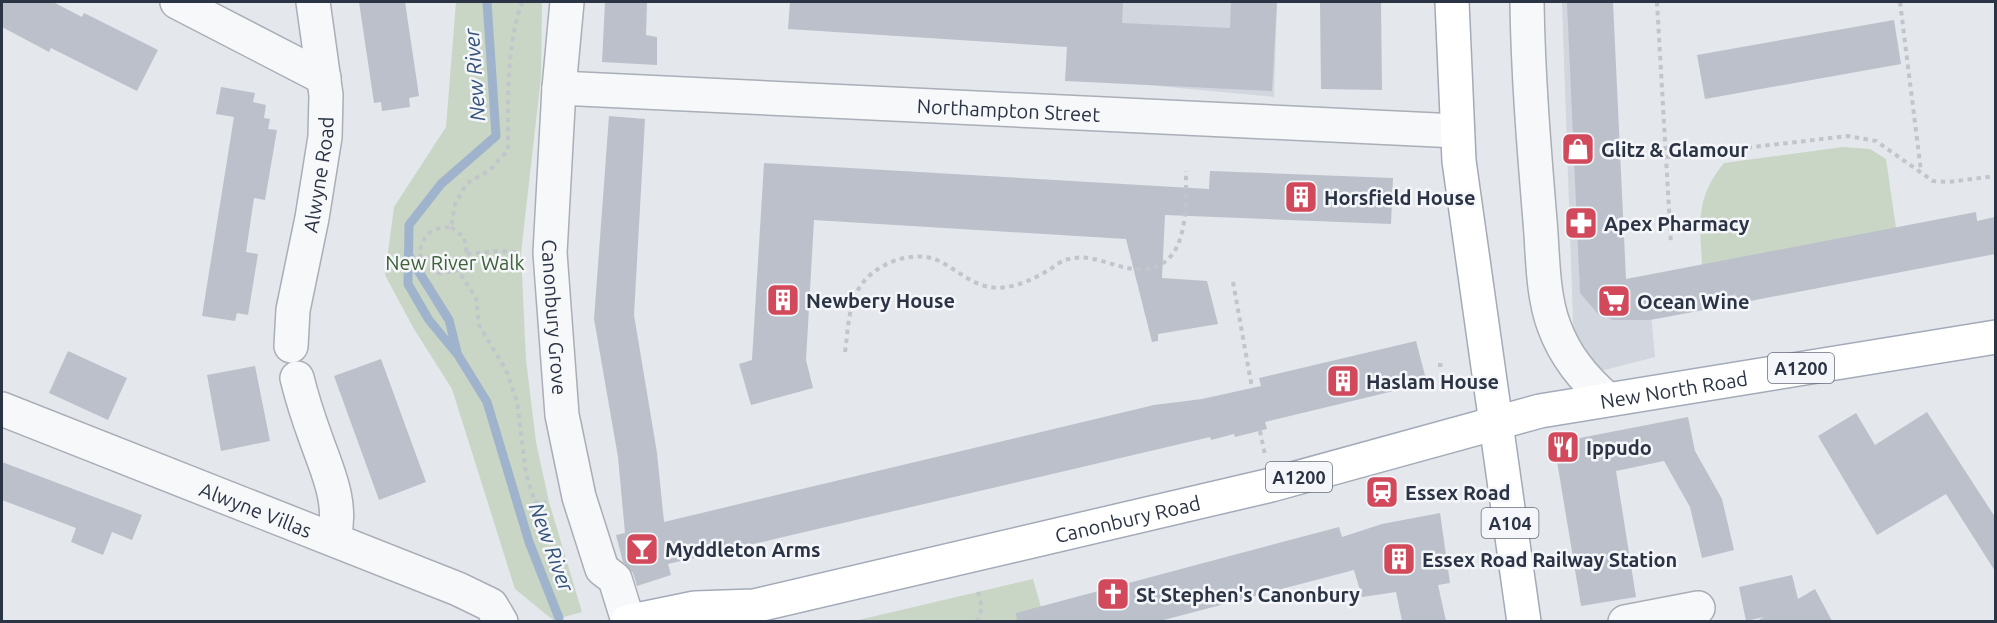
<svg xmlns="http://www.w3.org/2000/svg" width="1997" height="623" viewBox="0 0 1997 623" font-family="Ubuntu,sans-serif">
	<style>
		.built { fill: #d2d6de }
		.green { fill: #c9d6c5 }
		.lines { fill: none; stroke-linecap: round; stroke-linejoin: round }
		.stream { stroke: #9fb4cc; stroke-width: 9 }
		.building { fill: #bbc0ca }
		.minor-casing { stroke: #a9aeb7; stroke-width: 36 }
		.major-casing { stroke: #a3abb8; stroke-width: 36 }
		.path { stroke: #c2c5cb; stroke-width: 4; stroke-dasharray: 4.5 4.5; stroke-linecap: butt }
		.minor { stroke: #f7f8fa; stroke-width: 33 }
		.major { stroke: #fff; stroke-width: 33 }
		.labels { text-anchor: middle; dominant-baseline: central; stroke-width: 5; stroke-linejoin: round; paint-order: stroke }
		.shield { fill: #f4f6f9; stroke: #676e7b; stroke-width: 1.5 }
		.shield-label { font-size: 18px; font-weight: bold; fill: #2b3445 }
		.street-label { font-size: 20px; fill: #2b3445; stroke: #f4f6f9 }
		.poi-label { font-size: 20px; font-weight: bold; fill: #2b3445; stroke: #f4f6f9; text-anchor: start }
		.park-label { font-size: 20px; fill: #3f6138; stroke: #f4f6f9 }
		.water-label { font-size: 21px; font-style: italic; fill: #34527a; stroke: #f4f6f9 }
	</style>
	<rect width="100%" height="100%" fill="#e4e7ec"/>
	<!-- built -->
	<g class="built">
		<polygon points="1078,2 1277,2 1274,97 1073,78"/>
		<polygon points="1562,2 1594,2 1607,279 1648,280 1655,357 1597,372 1574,349"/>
	</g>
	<!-- green -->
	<g class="green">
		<polygon points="456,2 542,2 541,77 521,253 526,360 536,442 549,502 582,612 553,620 515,589 452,389 414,329 385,275 394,207 446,127"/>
		<path d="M1843 147 1870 149 1886 159 1896 228 1702 265C1700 223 1695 198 1724 163Z"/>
		<polygon points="1033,579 1045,621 850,622"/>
	</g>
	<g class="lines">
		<!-- stream -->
		<g class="stream">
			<polyline points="487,2 496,136 441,184 409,225 408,284 429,320 458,355 487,402 529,542 559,618"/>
			<polyline points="409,256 449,320 457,352"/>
		</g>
	</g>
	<!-- building -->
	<g class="building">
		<polygon points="2,2 53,2 82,17 84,13 158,50 137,91 51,48 49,52 2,27"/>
		<polygon points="359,2 405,2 419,96 409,98 410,107 382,111 381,102 374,103"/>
		<polygon points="605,2 647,2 646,35 657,37 657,65 602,62"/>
		<polygon points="790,2 1123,2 1122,23 1230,28 1231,2 1277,2 1272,91 1065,81 1067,47 788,29"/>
		<polygon points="1320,2 1381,2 1382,90 1321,89"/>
		<polygon points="1567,2 1613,2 1626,279 1976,212 1977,221 1995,217 1995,254 1740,303 1734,293 1736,304 1650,320 1613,320 1598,314 1580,293"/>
		<polygon points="1894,20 1901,64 1705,99 1697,55"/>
		<polygon points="221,87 255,93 253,102 266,105 264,118 270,119 268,129 277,130 265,200 254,198 246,252 258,254 248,315 237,313 235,321 202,316 234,117 216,114"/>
		<polygon points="609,116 645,119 634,315 657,453 664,522 1154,405 1202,399 1261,386 1259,378 1416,341 1427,383 1265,422 1267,429 1235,437 1234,434 1211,440 1210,437 668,564 671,575 637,586 633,573 623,562 616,535 625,533 618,457 594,319"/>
		<polygon points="764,163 1209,189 1210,171 1393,178 1391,224 1165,215 1162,278 1207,281 1218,324 1158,334 1158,341 1152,342 1126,239 814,220 806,360 813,388 751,405 739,364 752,360"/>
		<polygon points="68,351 127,378 108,420 49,393"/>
		<polygon points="381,359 426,482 379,500 334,376"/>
		<polygon points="255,366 270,441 221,451 207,375"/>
		<polygon points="1927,412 1995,517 1995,571 1946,494 1877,535 1818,436 1856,413 1875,445"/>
		<polygon points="1688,417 1695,451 1722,499 1734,550 1702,558 1690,507 1664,461 1616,471 1636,597 1581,606 1554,443"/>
		<polygon points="2,462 142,515 132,540 112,532 103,555 71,542 76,528 2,500"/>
		<polygon points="1440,513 1450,583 1438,585 1446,621 1402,621 1396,592 1362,597 1354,570 1160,621 1017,621 1016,613 1339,527 1342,537 1382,524"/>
		<polygon points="1792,575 1798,599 1815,589 1832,621 1757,621 1764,617 1746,621 1739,587"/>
	</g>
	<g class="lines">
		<!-- minor casing -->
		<g class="minor-casing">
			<g id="minor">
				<polyline points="177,2 324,78"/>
				<path id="s1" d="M567 2 559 88 550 253 562 415 579 497 602 569 615 579 628 621"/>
				<path d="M1527 2C1528 75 1534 148 1540 221 1543 255 1542 294 1554 326 1565 356 1583 378 1607 399"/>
				<path id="s2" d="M559 88 1457 131"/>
				<path id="s3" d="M291 346 293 310 312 218 325 137 326 95 313 2"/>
				<path d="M297 378C302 398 308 417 315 436 327 471 343 501 334 539"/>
				<path id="s4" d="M2 409 458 589 491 605 501 622"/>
				<polyline points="1625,622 1698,608"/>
			</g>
		</g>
		<!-- major casing -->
		<g class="major-casing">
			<g id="major">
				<polyline points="1452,2 1459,161 1524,622"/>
				<path id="s5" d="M627 622 695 608 754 606 1271 485 1540 411 1996 337"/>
			</g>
		</g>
		<!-- path -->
		<g class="path">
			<path d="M522 2C506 47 508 102 508 150L490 170 467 183 455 204 451 227C430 228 425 233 419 253L425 266 441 274 458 270 476 298 479 325 506 370 517 402 526 474 535 502H546"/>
			<polyline points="1657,2 1671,244"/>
			<polyline points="1900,2 1921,171"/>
			<polyline points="1667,157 1848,136 1876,141 1933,181 1948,182 1996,176"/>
			<polyline points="451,227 464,237 467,254"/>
			<polyline points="458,270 467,254 497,251 517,252"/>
			<polyline points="1233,282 1252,388"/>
			<path d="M845 352C848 331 848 309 858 290 871 265 911 249 937 260 953 267 967 281 985 286 1007 292 1030 281 1049 270 1055 266 1062 260 1069 259 1092 253 1112 267 1135 269 1190 274 1186 207 1186 171"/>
			<polyline points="1438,365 1445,365"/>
			<polyline points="1260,431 1265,455"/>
			<polyline points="977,622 982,608 977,588"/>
		</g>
		<!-- minor -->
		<use href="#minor" class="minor"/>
		<!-- major -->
		<use href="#major" class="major"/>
	</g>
	<!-- icons -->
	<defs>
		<g id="shop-square" transform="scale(1.725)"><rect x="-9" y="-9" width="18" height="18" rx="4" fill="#d1495b" stroke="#f4f6f9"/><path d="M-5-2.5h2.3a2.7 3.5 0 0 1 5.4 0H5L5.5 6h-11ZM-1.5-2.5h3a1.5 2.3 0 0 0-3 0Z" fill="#fff"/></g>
		<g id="building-square" transform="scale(1.725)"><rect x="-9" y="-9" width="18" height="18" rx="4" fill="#d1495b" stroke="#f4f6f9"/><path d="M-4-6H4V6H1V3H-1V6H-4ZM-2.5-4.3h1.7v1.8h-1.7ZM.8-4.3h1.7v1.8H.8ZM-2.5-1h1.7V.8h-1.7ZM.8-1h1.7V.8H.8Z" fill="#fff"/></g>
		<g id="pharmacy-square" transform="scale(1.725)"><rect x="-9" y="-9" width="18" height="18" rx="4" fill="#d1495b" stroke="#f4f6f9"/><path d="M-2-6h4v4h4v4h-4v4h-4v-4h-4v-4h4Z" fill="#fff"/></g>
		<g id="supermarket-square" transform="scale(1.725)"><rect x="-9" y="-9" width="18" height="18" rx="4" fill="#d1495b" stroke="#f4f6f9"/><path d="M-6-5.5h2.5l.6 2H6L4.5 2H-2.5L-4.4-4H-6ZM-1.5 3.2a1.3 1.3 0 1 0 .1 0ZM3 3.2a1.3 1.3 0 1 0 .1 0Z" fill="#fff"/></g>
		<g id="restaurant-square" transform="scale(1.725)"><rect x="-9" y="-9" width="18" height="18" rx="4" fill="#d1495b" stroke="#f4f6f9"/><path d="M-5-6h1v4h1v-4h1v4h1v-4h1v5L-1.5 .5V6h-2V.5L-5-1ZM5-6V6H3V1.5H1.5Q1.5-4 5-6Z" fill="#fff"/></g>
		<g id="station-square" transform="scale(1.725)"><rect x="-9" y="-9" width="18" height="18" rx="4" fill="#d1495b" stroke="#f4f6f9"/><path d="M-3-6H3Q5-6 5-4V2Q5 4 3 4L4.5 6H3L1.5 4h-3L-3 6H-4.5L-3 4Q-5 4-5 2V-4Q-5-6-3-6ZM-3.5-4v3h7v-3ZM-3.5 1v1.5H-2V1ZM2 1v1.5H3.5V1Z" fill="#fff"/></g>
		<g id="bar-square" transform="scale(1.725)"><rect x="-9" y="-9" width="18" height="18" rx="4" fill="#d1495b" stroke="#f4f6f9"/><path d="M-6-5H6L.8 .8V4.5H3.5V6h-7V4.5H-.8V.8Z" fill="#fff"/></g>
		<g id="church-square" transform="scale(1.725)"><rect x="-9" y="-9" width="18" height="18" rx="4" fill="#d1495b" stroke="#f4f6f9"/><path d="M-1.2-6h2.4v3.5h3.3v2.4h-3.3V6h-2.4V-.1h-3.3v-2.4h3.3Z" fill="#fff"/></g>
	</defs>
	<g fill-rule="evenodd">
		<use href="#shop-square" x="1578" y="149"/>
		<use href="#building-square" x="1301" y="197"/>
		<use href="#pharmacy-square" x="1581" y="223"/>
		<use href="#building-square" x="783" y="300"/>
		<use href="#supermarket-square" x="1614" y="301"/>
		<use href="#building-square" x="1343" y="381"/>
		<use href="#restaurant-square" x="1563" y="447"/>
		<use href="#station-square" x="1382" y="492"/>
		<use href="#bar-square" x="642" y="549"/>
		<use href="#building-square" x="1399" y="559"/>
		<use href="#church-square" x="1113" y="594"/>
	</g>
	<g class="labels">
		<!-- shield labels -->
		<g class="shield">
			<rect x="1768" y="353" width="66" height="30" rx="4.5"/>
			<rect x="1266" y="462" width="66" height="30" rx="4.5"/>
			<rect x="1481.5" y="508" width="57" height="30" rx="4.5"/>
		</g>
		<g class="shield-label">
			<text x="1801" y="368">A1200</text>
			<text x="1299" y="477">A1200</text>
			<text x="1510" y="523">A104</text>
		</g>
		<!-- street labels -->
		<g class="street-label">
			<text stroke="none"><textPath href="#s2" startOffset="450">Northampton Street</textPath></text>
			<text stroke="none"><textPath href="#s3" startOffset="174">Alwyne Road</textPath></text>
			<text stroke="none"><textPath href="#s1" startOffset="316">Canonbury Grove</textPath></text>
			<text stroke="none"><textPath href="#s5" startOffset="1074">New North Road</textPath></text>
			<text stroke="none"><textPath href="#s4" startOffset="273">Alwyne Villas</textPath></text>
			<text stroke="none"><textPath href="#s5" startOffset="512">Canonbury Road</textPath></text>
		</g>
		<!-- poi labels -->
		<g class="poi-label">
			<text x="1601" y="149">Glitz &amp; Glamour</text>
			<text x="1324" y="197">Horsfield House</text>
			<text x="1604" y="223">Apex Pharmacy</text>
			<text x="806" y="300">Newbery House</text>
			<text x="1637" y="301">Ocean Wine</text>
			<text x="1366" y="381">Haslam House</text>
			<text x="1586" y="447">Ippudo</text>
			<text x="1405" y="492">Essex Road</text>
			<text x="665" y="549">Myddleton Arms</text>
			<text x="1422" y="559">Essex Road Railway Station</text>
			<text x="1136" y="594">St Stephen's Canonbury</text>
		</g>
		<!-- park labels -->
		<g class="park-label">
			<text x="455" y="262">New River Walk</text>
		</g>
		<!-- water labels -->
		<g class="water-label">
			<text transform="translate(474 75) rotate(-94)">New River</text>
			<text transform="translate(552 547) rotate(70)">New River</text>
		</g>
	</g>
	<!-- border -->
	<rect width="1997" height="623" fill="none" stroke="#2b3445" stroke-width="6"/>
</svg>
